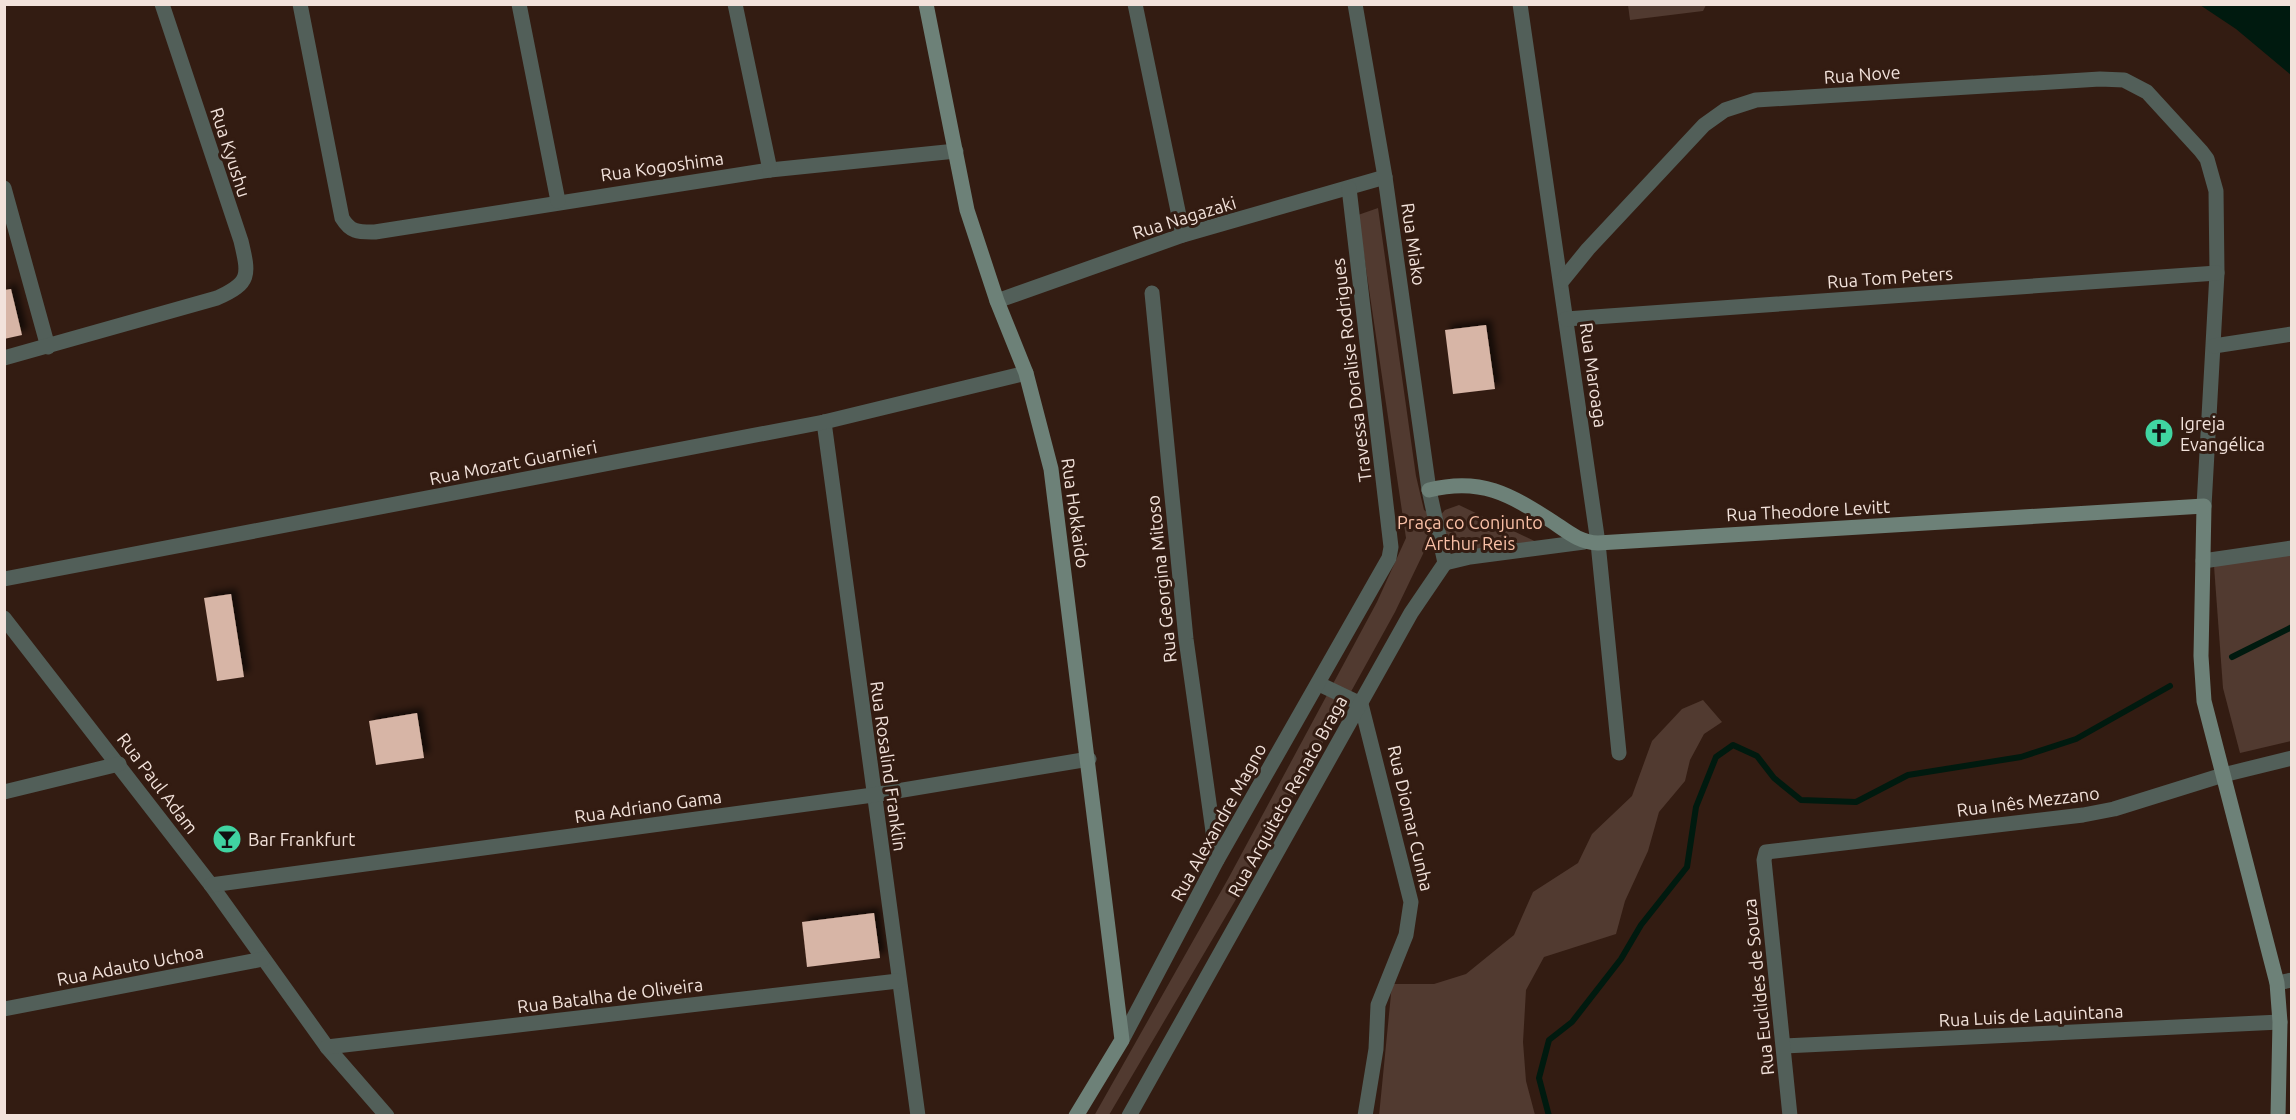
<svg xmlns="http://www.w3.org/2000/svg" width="2296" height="1120" viewBox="0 0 2296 1120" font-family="Ubuntu,sans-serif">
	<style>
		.green { fill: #513a30 }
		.water { fill: #001a0f }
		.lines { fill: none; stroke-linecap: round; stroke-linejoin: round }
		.stream { stroke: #001a0f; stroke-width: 6 }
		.building { fill: #d7b5a6; filter: url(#shadow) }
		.street { stroke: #525f59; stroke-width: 15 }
		.secondary { stroke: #6d8178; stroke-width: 15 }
		.labels { text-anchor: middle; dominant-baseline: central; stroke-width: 6; stroke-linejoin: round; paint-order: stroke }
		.street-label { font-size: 18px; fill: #f2e2db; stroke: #331c12 }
		.poi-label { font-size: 18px; fill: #f2e2db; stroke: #331c12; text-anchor: start }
		.park-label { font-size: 18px; fill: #f9c0a7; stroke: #331c12 }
	</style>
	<defs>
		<filter id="shadow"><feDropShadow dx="5.5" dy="-5.5" stdDeviation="3" flood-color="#0009"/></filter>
	</defs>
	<rect width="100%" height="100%" fill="#331c12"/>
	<!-- green -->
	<g class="green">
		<polygon points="1628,5 1628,4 1706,5 1703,11 1630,20"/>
		<polygon points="1378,208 1416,476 1424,510 1437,519 1445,510 1459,505 1545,546 1473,554 1458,550 1435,529 1395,612 1242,889 1109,1115 1094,1116 1228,879 1377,602 1406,538 1358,215"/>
		<polygon points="2291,555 2291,741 2240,753 2223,688 2214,566"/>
		<polygon points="1703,700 1722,722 1704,734 1690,760 1685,781 1659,812 1648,851 1625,901 1616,934 1544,957 1526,990 1523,1042 1526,1081 1535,1115 1379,1116 1392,984 1434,984 1466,974 1514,935 1533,892 1578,863 1592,834 1632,796 1652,741 1682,709"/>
	</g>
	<!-- water -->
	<polygon class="water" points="2200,5 2291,5 2291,75 2236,29"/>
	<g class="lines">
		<!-- stream -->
		<g class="stream">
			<polyline points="2232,657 2292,627"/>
			<polyline points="1549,1116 1539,1078 1549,1040 1572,1022 1621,959 1641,925 1687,867 1696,807 1716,757 1733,745 1757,756 1774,778 1801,800 1856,802 1908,775 2021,757 2076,739 2170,686"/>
		</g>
	</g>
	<!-- building -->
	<g class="building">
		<polygon points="11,289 22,335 4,339 4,290"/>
		<polygon points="1486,325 1495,389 1453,394 1445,330"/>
		<polygon points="231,594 244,677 217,681 204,598"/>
		<polygon points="417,713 424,758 376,765 369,721"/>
		<polygon points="874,913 880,958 807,967 802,922"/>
	</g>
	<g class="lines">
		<!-- street -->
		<g class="street">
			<path d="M300 4 342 218C351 233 359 232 375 232L770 170 956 151"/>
			<polyline points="519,4 558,201"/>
			<polyline points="735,4 770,170"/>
			<polyline points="1135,4 1183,235"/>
			<polyline points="1520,4 1598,543 1619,753"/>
			<polyline points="4,188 48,347"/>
			<polyline points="1562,281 1588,249 1704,125 1725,110 1756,100 2100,79 2124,80 2147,92 2201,151 2207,159 2216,191 2217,273 2204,506"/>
			<polyline points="1152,293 1186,639 1217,860"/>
			<polyline points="997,301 1183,235 1385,177"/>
			<polyline points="1566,319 2217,273"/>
			<polyline points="2214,346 2292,334"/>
			<path d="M4 358 217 298C251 283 249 275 241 241L162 4"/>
			<polyline points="824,422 918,1116"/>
			<polyline points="2203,561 2292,548"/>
			<polyline points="1445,563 1470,557 1584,542"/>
			<polyline points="4,579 824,422 1026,373"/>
			<polyline points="4,618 211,885 327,1047 387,1116"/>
			<polyline points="1319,684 1361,704 1411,902 1406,935 1378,1005 1376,1049 1365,1116"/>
			<polyline points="4,792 119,764"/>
			<polyline points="211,885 873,795 1089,759"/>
			<polyline points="2277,983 2292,980"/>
			<polyline points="4,1009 263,959"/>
			<polyline points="1122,1040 1217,860 1389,558 1391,547 1349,188"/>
			<polyline points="1784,1046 2280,1022"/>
			<polyline points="327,1047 898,981"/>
			<polyline points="1129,1116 1411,613 1445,563 1429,490 1385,177 1355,4"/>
			<polyline points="1790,1116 1764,860 1766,852 2083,815 2114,809 2223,775 2292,758"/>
		</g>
		<!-- secondary -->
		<g class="secondary">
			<polyline points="926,4 967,210 997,301 1026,373 1051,469 1122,1040 1076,1116"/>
			<path d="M1429 490C1481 477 1509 494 1553 522 1568 532 1579 542 1598 543L2204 506 2201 656 2204 701 2277 983 2280 1022 2278 1116"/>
		</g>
	</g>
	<!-- icons -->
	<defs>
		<g id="church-disc" transform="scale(1.5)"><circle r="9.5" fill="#40d4a1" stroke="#331c12"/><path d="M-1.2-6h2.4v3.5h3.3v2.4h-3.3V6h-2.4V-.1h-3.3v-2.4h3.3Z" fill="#111"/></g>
		<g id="bar-disc" transform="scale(1.5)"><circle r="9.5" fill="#40d4a1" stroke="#331c12"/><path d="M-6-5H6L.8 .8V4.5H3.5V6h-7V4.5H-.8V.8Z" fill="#111"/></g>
	</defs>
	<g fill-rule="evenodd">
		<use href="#church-disc" x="2159" y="433"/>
		<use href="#bar-disc" x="227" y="839"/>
	</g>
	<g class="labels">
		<!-- street labels -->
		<g class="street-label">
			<text transform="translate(1862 74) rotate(-4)">Rua Nove</text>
			<text transform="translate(231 152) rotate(72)">Rua Kyushu</text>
			<text transform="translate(662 166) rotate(-8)">Rua Kogoshima</text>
			<text transform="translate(1184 217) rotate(-17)">Rua Nagazaki</text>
			<text transform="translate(1414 244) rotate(82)">Rua Miako</text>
			<text transform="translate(1890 277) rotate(-4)">Rua Tom Peters</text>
			<text transform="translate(1351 370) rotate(-97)">Travessa Doralise Rodrigues</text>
			<text transform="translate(1594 375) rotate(82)">Rua Maroaga</text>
			<text transform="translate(513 462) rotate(-11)">Rua Mozart Guarnieri</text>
			<text transform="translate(1808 510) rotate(-3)">Rua Theodore Levitt</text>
			<text transform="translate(1076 513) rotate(82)">Rua Hokkaido</text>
			<text transform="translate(1161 579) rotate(-96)">Rua Georgina Mitoso</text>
			<text transform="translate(889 766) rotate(82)">Rua Rosalind Franklin</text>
			<text transform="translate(158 783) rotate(53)">Rua Paul Adam</text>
			<text transform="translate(1287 796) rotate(-61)">Rua Arquiteto Renato Braga</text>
			<text transform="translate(2028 801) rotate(-7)">Rua Inês Mezzano</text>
			<text transform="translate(648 806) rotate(-8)">Rua Adriano Gama</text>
			<text transform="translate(1411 818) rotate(77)">Rua Diomar Cunha</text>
			<text transform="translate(1218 822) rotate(-61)">Rua Alexandre Magno</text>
			<text transform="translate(130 965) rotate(-11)">Rua Adauto Uchoa</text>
			<text transform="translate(1758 987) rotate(-96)">Rua Euclides de Souza</text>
			<text transform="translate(610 995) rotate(-7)">Rua Batalha de Oliveira</text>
			<text transform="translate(2031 1015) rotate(-3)">Rua Luis de Laquintana</text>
		</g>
		<!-- poi labels -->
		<g class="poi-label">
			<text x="2180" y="423">Igreja<tspan x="2180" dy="21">Evangélica</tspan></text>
			<text x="248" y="839">Bar Frankfurt</text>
		</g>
		<!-- park labels -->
		<g class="park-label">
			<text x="1470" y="522">Praça co Conjunto<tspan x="1470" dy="21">Arthur Reis</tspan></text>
		</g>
	</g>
	<!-- border -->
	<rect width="2296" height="1120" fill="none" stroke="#f2e2db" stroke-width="12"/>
</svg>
